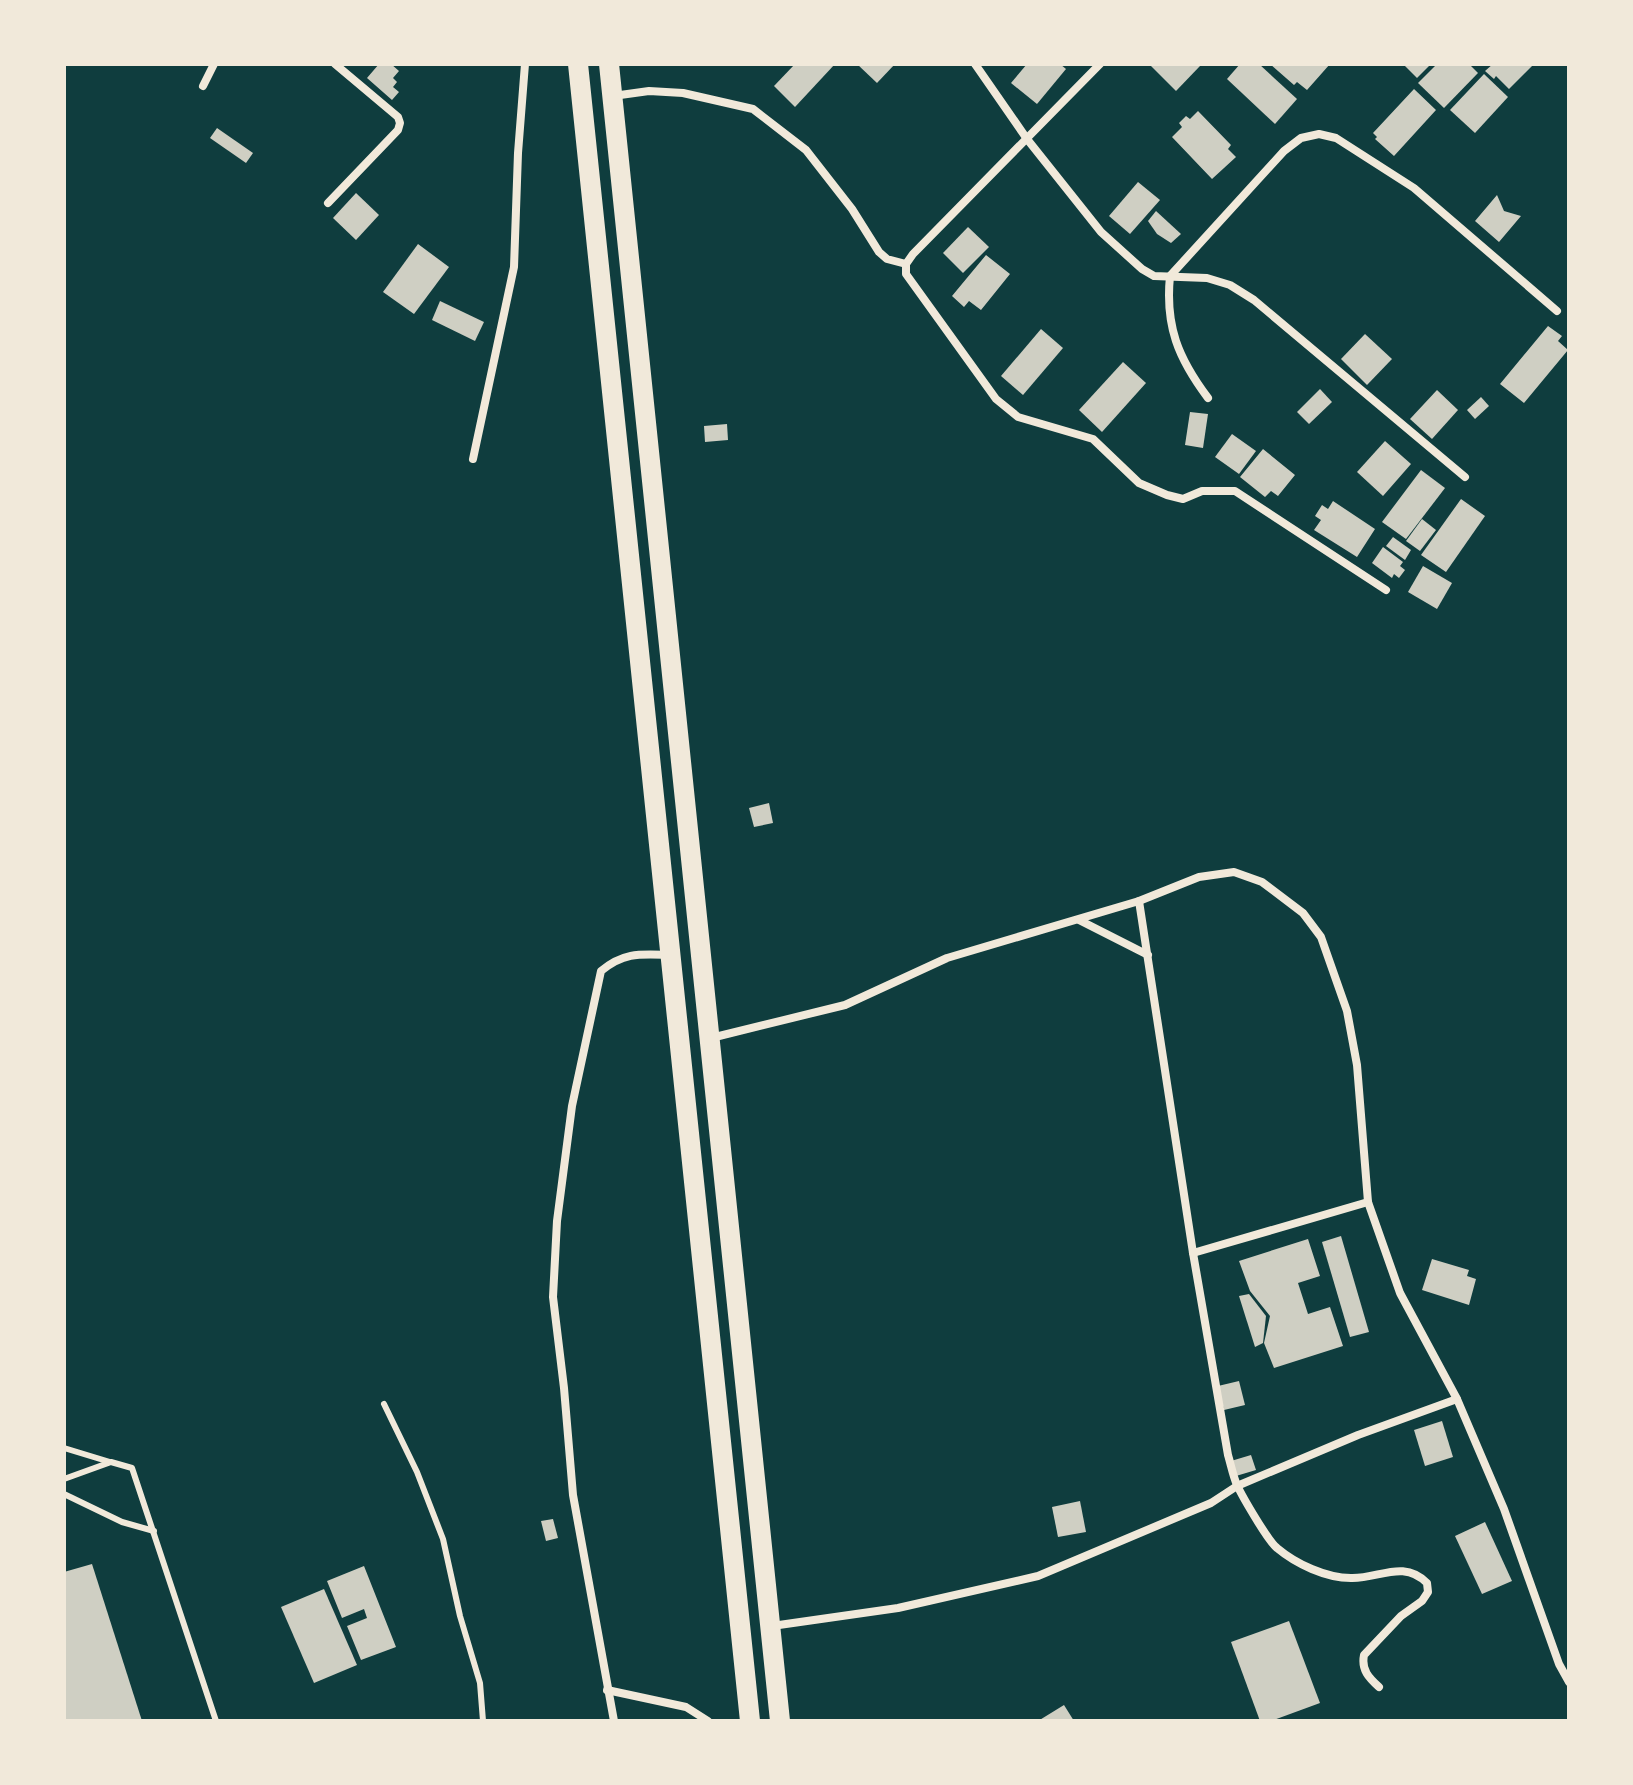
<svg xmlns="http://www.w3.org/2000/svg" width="1633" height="1785" viewBox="0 0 1633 1785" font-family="'Titillium Web',sans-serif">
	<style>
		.building { fill: #cfcfc3 }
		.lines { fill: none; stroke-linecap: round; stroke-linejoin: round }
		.service { stroke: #f1e9da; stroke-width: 6 }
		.minor { stroke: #f1e9da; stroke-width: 8 }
		.trunk { stroke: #f1e9da; stroke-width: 20 }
	</style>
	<rect width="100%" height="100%" fill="#0f3d3e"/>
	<!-- building -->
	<g class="building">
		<polygon points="379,64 391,64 399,71 393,78 397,82 393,87 399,92 392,100 367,78"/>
		<polygon points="795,64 835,64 795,107 774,86"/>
		<polygon points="857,64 895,64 877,83"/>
		<polygon points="1027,64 1060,64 1066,69 1037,104 1011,83"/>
		<polygon points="1149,64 1198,64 1200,66 1176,91"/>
		<polygon points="1240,64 1259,64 1297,99 1275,124 1227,79"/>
		<polygon points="1270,64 1330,64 1307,90 1297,82 1294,85"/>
		<polygon points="1403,64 1431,64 1417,78"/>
		<polygon points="1437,64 1469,64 1478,73 1444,108 1418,83"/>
		<polygon points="1493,64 1534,64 1509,89 1496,76 1494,79 1485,71"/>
		<polygon points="1484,74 1508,97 1475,133 1450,110"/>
		<polygon points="1414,89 1436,110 1394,156 1375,139 1377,137 1373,133"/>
		<polygon points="1198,111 1231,145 1228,149 1236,157 1212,179 1172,137 1182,127 1179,123 1186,116 1190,119"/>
		<polygon points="217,128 253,153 246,163 210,138"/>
		<polygon points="1138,182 1160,200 1130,234 1109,216"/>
		<polygon points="356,193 379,215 356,240 333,218"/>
		<polygon points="1497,195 1504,211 1521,216 1499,242 1475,221"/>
		<polygon points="1156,211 1181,234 1171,243 1157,234 1148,221"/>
		<polygon points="968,227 989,247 963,273 943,253"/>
		<polygon points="418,244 449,267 414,314 383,292"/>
		<polygon points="986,255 1010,274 981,310 969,301 964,307 952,296"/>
		<polygon points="440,301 484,322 475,341 432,320"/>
		<polygon points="1548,326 1562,336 1558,341 1568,350 1524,403 1500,384"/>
		<polygon points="1041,329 1063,348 1023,395 1001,376"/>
		<polygon points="1365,334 1392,359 1367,385 1341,359"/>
		<polygon points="1123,362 1146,383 1102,432 1079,410"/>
		<polygon points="1320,389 1332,402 1309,424 1297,412"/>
		<polygon points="1437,390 1458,410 1432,439 1410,419"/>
		<polygon points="1481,397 1489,406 1475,419 1467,410"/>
		<polygon points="1190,412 1208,414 1203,448 1185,445"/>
		<polygon points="727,424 728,440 705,442 704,426"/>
		<polygon points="1232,434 1256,451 1239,474 1215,457"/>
		<polygon points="1385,441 1411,464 1383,496 1357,472"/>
		<polygon points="1263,449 1295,475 1278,496 1271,491 1265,497 1240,477"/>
		<polygon points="1421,470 1445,488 1406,539 1382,522"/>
		<polygon points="1461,499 1485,516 1446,572 1421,555"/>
		<polygon points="1333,501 1375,529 1357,557 1314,530 1321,520 1315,516 1322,505 1328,509"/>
		<polygon points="1422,519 1436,530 1420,551 1406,541"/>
		<polygon points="1393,537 1411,550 1405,560 1386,546"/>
		<polygon points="1383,547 1403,562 1400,566 1405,570 1399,578 1394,574 1392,578 1372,563"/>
		<polygon points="1423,566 1452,583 1437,609 1408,592"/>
		<polygon points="769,803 773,823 754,827 749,808"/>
		<polygon points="1341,1236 1369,1332 1350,1337 1322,1242"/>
		<polygon points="1308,1239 1320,1276 1298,1283 1308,1314 1330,1307 1343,1346 1274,1368 1264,1343 1270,1316 1250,1291 1239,1261"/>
		<polygon points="1432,1259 1469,1270 1467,1276 1476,1279 1469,1305 1422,1290"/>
		<polygon points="1249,1294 1266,1316 1263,1343 1255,1347 1239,1296"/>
		<polygon points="1239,1381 1245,1405 1224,1410 1218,1386"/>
		<polygon points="1442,1421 1453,1457 1425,1466 1414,1430"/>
		<polygon points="1251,1455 1256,1470 1236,1476 1231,1461"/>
		<polygon points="1080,1501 1086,1532 1058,1537 1052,1507"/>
		<polygon points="553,1519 558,1538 546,1541 541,1521"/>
		<polygon points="1485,1522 1512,1581 1482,1594 1455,1536"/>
		<polygon points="92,1564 142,1721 64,1721 64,1572"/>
		<polygon points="364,1566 396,1647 361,1660 347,1626 367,1618 364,1609 342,1618 327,1581"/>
		<polygon points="324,1589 357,1665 314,1683 281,1607"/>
		<polygon points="1289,1621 1320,1703 1271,1721 1260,1721 1231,1642"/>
		<polygon points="1064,1705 1074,1721 1038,1721"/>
	</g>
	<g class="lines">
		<!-- service -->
		<g class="service">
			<polyline points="384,1404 417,1472 443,1539 460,1616 480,1683 483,1721"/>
			<polyline points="64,1448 110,1462"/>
			<polyline points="64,1479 111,1462 132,1468 216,1721"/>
			<polyline points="64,1494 122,1522 154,1531"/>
		</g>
		<!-- minor -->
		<g class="minor">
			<polyline points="975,64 1027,139 1101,232 1142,269 1154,276 1207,278 1230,285 1254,300 1465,477"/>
			<polyline points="1100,64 913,254 906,264 906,274 996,399 1018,417 1093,439 1139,483 1167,495 1183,499 1202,491 1235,491 1386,590"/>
			<polyline points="203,86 214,64"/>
			<polyline points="613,96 649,91 683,93 753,109 806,150 852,209 879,252 887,259 906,264"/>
			<polyline points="328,203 398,130 400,123 398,117 335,64"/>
			<path d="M1208 398C1178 358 1165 326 1170 276L1284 151 1301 138 1319 134 1336 138 1414 188 1557 311"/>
			<polyline points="473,459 514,267 518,153 525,64"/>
			<path d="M1139 901 1193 1253 1228 1455C1231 1465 1233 1476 1237 1485 1242 1496 1268 1541 1277 1548 1296 1564 1326 1578 1351 1578 1379 1579 1403 1559 1427 1583L1428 1592 1422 1601 1401 1616 1364 1655C1361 1670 1369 1678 1379 1687"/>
			<polyline points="1079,920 1148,955"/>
			<polyline points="711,1038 845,1005 947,958 1139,901 1199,877 1234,872 1262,882 1303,913 1321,937 1347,1011 1357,1065 1368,1202 1400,1293 1457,1399 1504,1509 1559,1664 1569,1682"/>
			<polyline points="1193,1253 1368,1202"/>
			<polyline points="772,1626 898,1608 1038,1576 1211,1503 1237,1486 1358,1435 1457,1399"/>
			<polyline points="607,1690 686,1707 708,1721"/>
			<path d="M614 1721 573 1495 564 1388 553 1297 557 1221 572 1106 601 971C624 952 640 954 669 955"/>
		</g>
		<!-- trunk -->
		<g class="trunk">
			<polyline points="578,64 750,1721"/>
			<polyline points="609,64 780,1721"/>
		</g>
	</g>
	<!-- border -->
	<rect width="1633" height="1785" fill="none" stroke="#f1e9da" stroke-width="132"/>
</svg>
